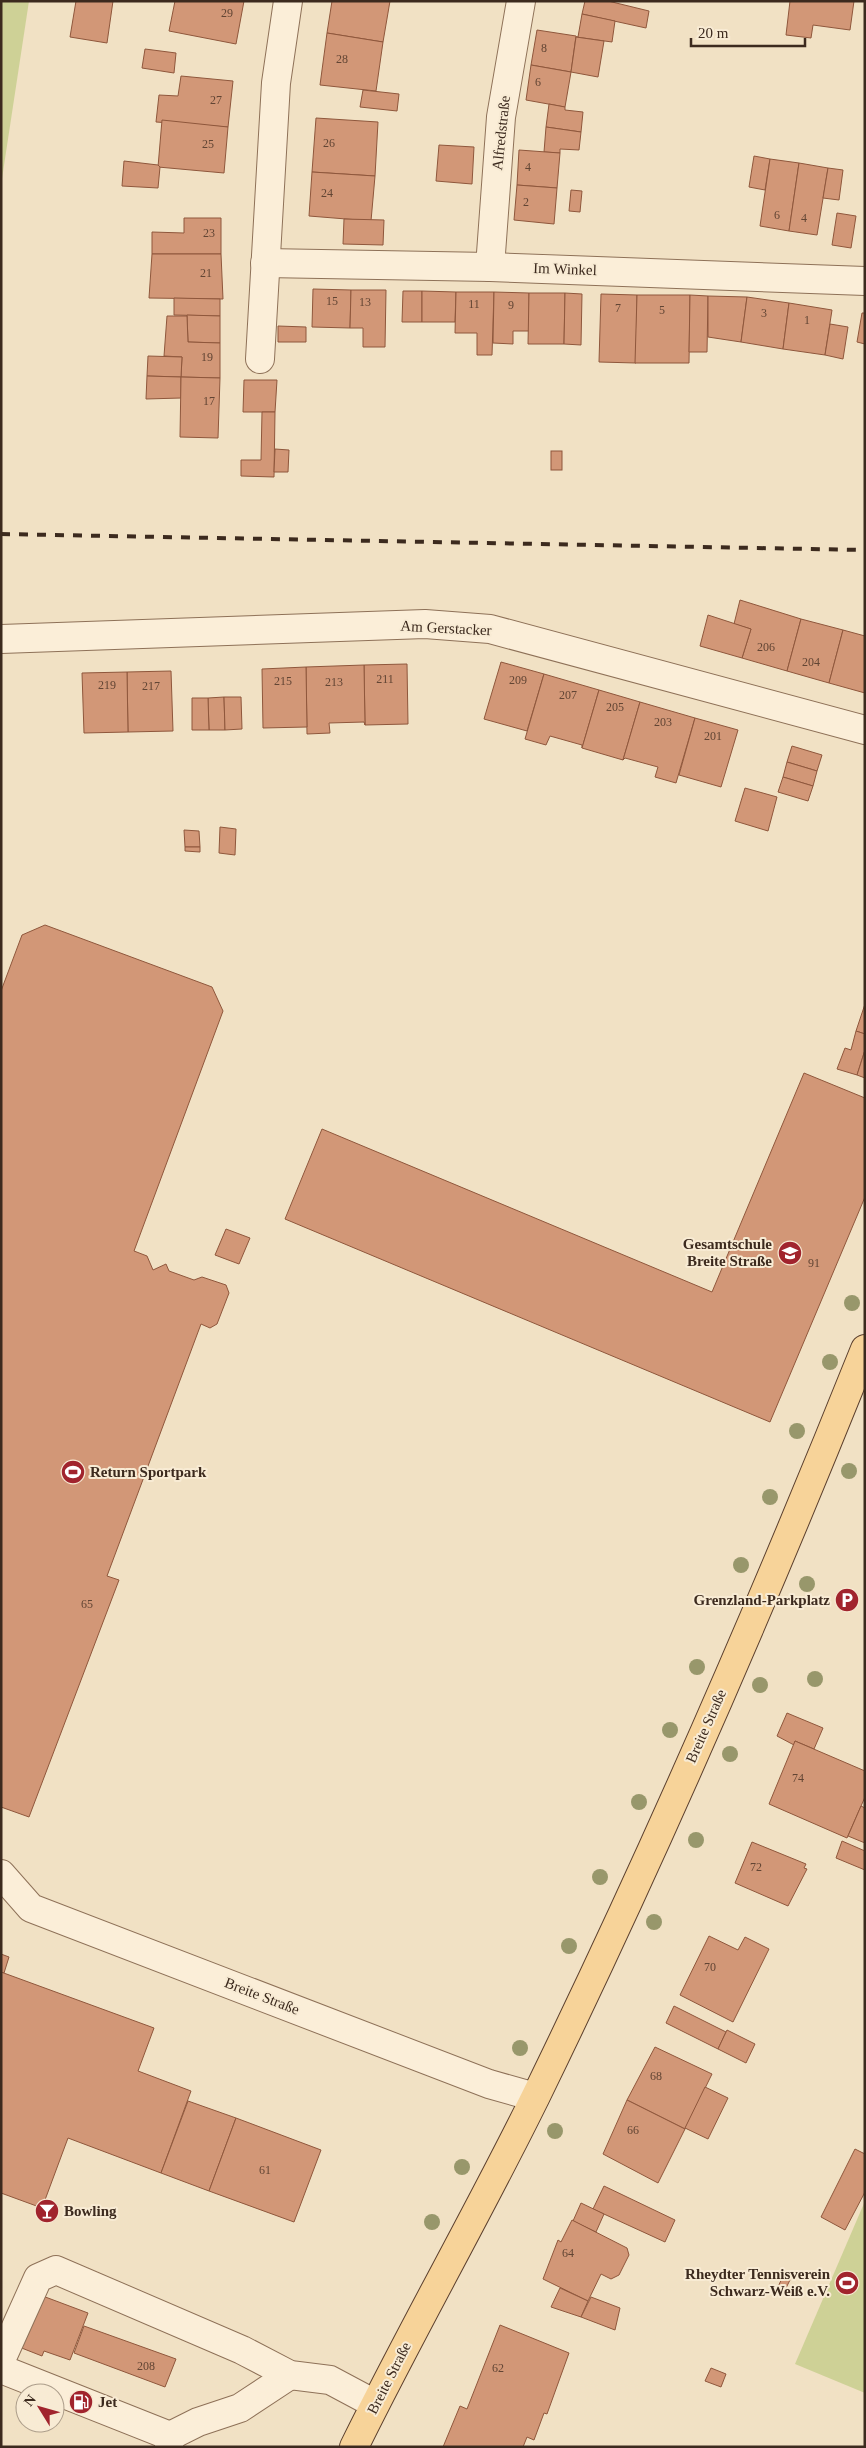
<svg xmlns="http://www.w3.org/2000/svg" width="866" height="2448" viewBox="0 0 866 2448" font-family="Georgia,serif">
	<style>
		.green { fill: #ced196 }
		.building { fill: #d29777; stroke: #8f573c }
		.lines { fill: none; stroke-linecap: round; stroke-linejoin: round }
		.minor-casing { stroke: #8e7158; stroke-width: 30 }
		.major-casing { stroke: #5b3f2d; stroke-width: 30 }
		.minor { stroke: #fbeed8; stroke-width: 28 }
		.major { stroke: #f7d399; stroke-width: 28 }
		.rail { stroke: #3c2a1e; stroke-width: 4; stroke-dasharray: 9 9; stroke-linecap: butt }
		.tree { fill: #98976b }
		.labels { text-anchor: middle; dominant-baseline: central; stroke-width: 4; stroke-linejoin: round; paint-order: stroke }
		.number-label { font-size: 12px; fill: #624534 }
		.street-label { font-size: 15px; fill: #3c2a1e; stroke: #f8ebd4 }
		.poi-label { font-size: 15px; font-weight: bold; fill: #3c2a1e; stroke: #f8ebd4; text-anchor: end }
	</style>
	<rect width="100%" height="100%" fill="#f1e1c4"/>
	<!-- green -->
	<g class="green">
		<polygon points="1,1 29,1 1,185"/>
		<polygon points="865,2201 865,2393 795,2364"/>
	</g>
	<!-- building -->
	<g class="building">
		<polygon points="76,1 113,1 107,43 70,37"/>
		<polygon points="175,1 244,1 236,44 169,31"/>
		<polygon points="332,1 390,1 383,42 327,33"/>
		<polygon points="585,1 608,1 649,11 646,28 582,14"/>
		<polygon points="790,1 854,1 850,30 813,25 811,38 786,35"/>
		<polygon points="582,14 615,21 612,42 576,37 578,37"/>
		<polygon points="537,30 576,36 571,72 531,65"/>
		<polygon points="327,33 383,42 376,91 320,85"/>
		<polygon points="576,37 604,41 598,77 571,72"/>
		<polygon points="145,49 176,53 174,73 142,68"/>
		<polygon points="531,65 571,72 565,107 526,100"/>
		<polygon points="181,76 233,81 228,127 156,122 159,95 178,96"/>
		<polygon points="363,90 399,94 397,111 360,107"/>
		<polygon points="549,104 565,107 565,110 583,112 581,132 546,127"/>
		<polygon points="316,118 378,122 375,176 312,172"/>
		<polygon points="162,120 228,127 224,173 158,167"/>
		<polygon points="546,127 581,132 579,150 560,149 560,153 544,152"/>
		<polygon points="439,145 474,147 472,184 436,181"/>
		<polygon points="519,150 560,153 557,188 517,185"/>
		<polygon points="754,156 770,159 765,190 749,187"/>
		<polygon points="770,159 799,163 789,231 760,226"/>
		<polygon points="124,161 158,165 160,167 158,188 122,186"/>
		<polygon points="799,163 828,168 817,235 789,231"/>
		<polygon points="828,168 843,170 839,200 823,198"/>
		<polygon points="312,172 375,176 371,221 309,216"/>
		<polygon points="517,185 557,188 554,224 514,220"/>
		<polygon points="571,190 582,191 580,212 569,211"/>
		<polygon points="837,213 856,216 851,248 832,245"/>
		<polygon points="184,218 221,218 221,254 152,254 152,232 184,233"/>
		<polygon points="344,219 384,220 383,245 343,244"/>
		<polygon points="152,254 221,254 223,299 149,298"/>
		<polygon points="313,289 351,290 350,328 312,327"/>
		<polygon points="351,290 386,290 385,347 363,347 363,328 350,328"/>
		<polygon points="403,291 422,291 422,322 402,322"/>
		<polygon points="422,291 456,292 455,322 422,322"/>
		<polygon points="456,292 494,292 492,355 477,355 477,333 455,333"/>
		<polygon points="494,292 529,293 529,331 513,331 513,344 493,343"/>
		<polygon points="529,293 565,293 564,344 528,344"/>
		<polygon points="565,293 582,294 581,345 564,344"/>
		<polygon points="601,294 637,295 636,363 599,362"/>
		<polygon points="637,295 690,295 689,363 635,363"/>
		<polygon points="690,295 708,296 707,352 689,352"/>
		<polygon points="708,296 747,297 741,342 708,337"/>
		<polygon points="747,297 789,303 783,349 741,342"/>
		<polygon points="174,298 220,299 220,316 174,315"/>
		<polygon points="789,303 832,310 825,355 783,349"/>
		<polygon points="862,313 865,313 865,344 857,342"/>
		<polygon points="187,315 220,316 220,343 188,342"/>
		<polygon points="167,316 187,316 188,342 220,343 220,378 181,377 182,357 164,356"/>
		<polygon points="830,324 848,327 843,359 825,355"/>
		<polygon points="278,326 306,327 306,342 278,342"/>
		<polygon points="148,356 182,357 181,377 147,376"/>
		<polygon points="147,376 181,377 181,398 146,399"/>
		<polygon points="181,377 220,378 218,438 180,437"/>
		<polygon points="244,380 277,380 275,412 243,412"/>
		<polygon points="262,412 275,412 274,477 241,476 241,460 261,460"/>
		<polygon points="275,449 289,450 288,472 274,472"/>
		<rect x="551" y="451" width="11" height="19"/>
		<polygon points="740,600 801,619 787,671 742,658 751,629 734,624"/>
		<polygon points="708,615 751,629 742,658 700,646"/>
		<polygon points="801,619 843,630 829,683 787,671"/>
		<polygon points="843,630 865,636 865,693 829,683"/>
		<polygon points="501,662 544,674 527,731 484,719"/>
		<polygon points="407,664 408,724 365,725 364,665"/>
		<polygon points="364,665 365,725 364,722 329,723 330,733 307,734 306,667"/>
		<polygon points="306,667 307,727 263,728 262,669"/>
		<polygon points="171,671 173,731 128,732 127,672"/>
		<polygon points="127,672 128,732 84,733 82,673"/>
		<polygon points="544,674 599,690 582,748 582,745 550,736 546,745 525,739"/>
		<polygon points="599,690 640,702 623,760 582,748"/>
		<polygon points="224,697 225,730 209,730 208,698"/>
		<polygon points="224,697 241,697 242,729 225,730"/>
		<polygon points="192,698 208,698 209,730 192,730"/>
		<polygon points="640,702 695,718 676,783 655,777 658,767 625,758 623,760"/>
		<polygon points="695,718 738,730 721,787 679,775"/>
		<polygon points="792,746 822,755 817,771 787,762"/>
		<polygon points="787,762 817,771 813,786 783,777"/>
		<polygon points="783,777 813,786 808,801 778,792"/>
		<polygon points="745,788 777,797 768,831 735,821"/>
		<polygon points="220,827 236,829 235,855 219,853"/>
		<polygon points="184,830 199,831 200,847 185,847"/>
		<polygon points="185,847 200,847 200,852 185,851"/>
		<polygon points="45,925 212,987 223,1011 134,1251 147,1256 153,1270 166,1264 169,1271 194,1280 202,1277 226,1285 229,1293 217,1324 210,1328 201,1324 107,1576 119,1580 29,1817 1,1807 1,991 22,935"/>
		<polygon points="865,1004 865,1034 856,1031"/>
		<polygon points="856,1031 865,1034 865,1050 857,1075 837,1069 845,1048 851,1050"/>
		<polygon points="865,1050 865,1078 857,1075"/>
		<polygon points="804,1073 865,1098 865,1197 770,1422 285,1219 322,1129 712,1292"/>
		<polygon points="226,1229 250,1238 239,1264 215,1255"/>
		<polygon points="787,1713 823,1728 814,1749 795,1741 794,1745 777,1736"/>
		<polygon points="795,1741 865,1771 865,1797 847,1838 769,1804"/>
		<polygon points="861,1806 865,1808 865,1843 848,1836"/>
		<polygon points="842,1841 865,1851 865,1870 836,1858"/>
		<polygon points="752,1842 806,1864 804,1868 807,1869 788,1906 735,1883"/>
		<polygon points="709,1936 738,1950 745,1937 769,1949 733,2022 680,1995"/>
		<polygon points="1,1954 9,1957 4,1973 1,1972"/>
		<polygon points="1,1972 154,2028 138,2071 191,2091 161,2173 68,2138 42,2208 1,2193"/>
		<polygon points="674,2006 726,2032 718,2049 666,2023"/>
		<polygon points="727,2030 755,2044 746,2063 718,2049"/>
		<polygon points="655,2047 712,2074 685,2129 627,2100"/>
		<polygon points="705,2087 728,2098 708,2139 685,2128"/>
		<polygon points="627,2100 685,2129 658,2183 603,2154"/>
		<polygon points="188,2101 236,2118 209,2191 161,2173"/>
		<polygon points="236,2118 321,2150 294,2222 209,2191"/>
		<polygon points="855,2149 865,2154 865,2192 845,2230 821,2217"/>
		<polygon points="604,2186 675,2220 665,2242 593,2209"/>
		<polygon points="581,2203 604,2214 596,2232 573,2221"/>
		<polygon points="572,2220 627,2248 629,2255 619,2275 611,2279 601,2274 588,2301 543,2279 558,2240 561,2242"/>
		<polygon points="784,2274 791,2278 783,2294 776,2291"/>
		<polygon points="560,2288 588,2301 581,2317 551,2307"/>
		<polygon points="32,2292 88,2313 70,2360 44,2351 42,2356 14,2345"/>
		<polygon points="591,2297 620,2308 615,2330 581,2317"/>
		<polygon points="500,2325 569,2353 547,2414 544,2413 534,2440 527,2437 523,2447 443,2447 460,2406 467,2409"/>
		<polygon points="84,2326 176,2359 165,2387 74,2353"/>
		<polygon points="711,2368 726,2374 721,2387 705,2381"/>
	</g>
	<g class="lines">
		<!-- minor casing -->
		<g class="minor-casing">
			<g id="minor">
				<polyline points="265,263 490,267 865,281"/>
				<polyline points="490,267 501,117 521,1"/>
				<polyline points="260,359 276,83 288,1"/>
				<polyline points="1,639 425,624 490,629 865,730"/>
				<polyline points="1,1874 31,1908 489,2084 535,2097"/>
				<polyline points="1,2360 38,2278 56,2270 242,2350 290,2375 330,2380 375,2404"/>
				<polyline points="1,2369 170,2436 169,2447"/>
				<polyline points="170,2436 198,2422 240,2408 290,2375"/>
			</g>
		</g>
		<!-- major casing -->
		<g class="major-casing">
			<path id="major" d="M354 2447C412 2329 478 2214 536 2096 655 1852 764 1601 865 1349"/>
		</g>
		<!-- minor -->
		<use href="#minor" class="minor"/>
		<!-- major -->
		<use href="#major" class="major"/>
		<!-- rail -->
		<polyline class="rail" points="1,534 865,550"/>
	</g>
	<!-- trees -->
	<g class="tree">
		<circle cx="852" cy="1303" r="8"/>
		<circle cx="830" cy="1362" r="8"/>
		<circle cx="797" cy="1431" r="8"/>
		<circle cx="849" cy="1471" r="8"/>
		<circle cx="770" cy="1497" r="8"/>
		<circle cx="741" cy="1565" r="8"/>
		<circle cx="807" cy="1584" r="8"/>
		<circle cx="697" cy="1667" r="8"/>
		<circle cx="815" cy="1679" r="8"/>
		<circle cx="760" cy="1685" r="8"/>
		<circle cx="670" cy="1730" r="8"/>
		<circle cx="730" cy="1754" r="8"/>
		<circle cx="639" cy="1802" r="8"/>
		<circle cx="696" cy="1840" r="8"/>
		<circle cx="600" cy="1877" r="8"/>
		<circle cx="654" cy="1922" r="8"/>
		<circle cx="569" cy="1946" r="8"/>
		<circle cx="520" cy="2048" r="8"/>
		<circle cx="555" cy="2131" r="8"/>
		<circle cx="462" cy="2167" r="8"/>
		<circle cx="432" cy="2222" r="8"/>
	</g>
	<!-- icons -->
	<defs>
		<g id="school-disc" transform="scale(1.25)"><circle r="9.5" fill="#a1242d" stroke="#f8ebd4"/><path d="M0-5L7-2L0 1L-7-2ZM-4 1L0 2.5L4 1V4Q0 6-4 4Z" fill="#fff"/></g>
		<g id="stadium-disc" transform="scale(1.25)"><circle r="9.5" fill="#a1242d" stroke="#f8ebd4"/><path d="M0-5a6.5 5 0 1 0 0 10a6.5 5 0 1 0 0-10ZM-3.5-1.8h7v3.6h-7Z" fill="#fff"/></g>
		<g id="parking-disc" transform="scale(1.25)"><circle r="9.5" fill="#a1242d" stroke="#f8ebd4"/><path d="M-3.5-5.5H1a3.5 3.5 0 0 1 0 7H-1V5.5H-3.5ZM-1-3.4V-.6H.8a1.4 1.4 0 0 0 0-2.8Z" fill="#fff"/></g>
		<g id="bar-disc" transform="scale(1.25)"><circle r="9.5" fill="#a1242d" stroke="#f8ebd4"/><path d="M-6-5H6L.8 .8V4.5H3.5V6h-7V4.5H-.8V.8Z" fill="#fff"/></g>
		<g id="fuel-disc" transform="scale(1.25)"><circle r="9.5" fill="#a1242d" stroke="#f8ebd4"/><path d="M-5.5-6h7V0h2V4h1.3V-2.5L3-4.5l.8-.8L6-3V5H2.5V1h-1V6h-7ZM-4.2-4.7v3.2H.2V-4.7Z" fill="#fff"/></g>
	</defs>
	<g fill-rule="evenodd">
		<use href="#school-disc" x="790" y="1253"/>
		<use href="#stadium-disc" x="73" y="1472"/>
		<use href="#parking-disc" x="847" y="1600"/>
		<use href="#bar-disc" x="47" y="2211"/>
		<use href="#stadium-disc" x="847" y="2283"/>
		<use href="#fuel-disc" x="81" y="2402"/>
	</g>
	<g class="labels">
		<!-- number labels -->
		<g class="number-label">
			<text x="227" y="13">29</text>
			<text x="544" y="48">8</text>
			<text x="342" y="59">28</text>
			<text x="538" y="82">6</text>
			<text x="216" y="100">27</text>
			<text x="329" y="143">26</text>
			<text x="208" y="144">25</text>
			<text x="528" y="167">4</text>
			<text x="327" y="193">24</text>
			<text x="526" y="202">2</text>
			<text x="777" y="215">6</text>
			<text x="804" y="218">4</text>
			<text x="209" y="233">23</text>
			<text x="206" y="273">21</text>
			<text x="332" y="301">15</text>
			<text x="365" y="302">13</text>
			<text x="474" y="304">11</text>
			<text x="511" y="305">9</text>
			<text x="618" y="308">7</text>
			<text x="662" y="310">5</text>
			<text x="764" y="313">3</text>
			<text x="807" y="320">1</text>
			<text x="207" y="357">19</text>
			<text x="209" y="401">17</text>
			<text x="766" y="647">206</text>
			<text x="811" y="662">204</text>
			<text x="385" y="679">211</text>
			<text x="518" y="680">209</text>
			<text x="283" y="681">215</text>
			<text x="334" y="682">213</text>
			<text x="107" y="685">219</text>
			<text x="151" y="686">217</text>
			<text x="568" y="695">207</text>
			<text x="615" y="707">205</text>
			<text x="663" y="722">203</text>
			<text x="713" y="736">201</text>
			<text x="814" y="1263">91</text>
			<text x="87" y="1604">65</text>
			<text x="798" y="1778">74</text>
			<text x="756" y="1867">72</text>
			<text x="710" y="1967">70</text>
			<text x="656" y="2076">68</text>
			<text x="633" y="2130">66</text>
			<text x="265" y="2170">61</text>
			<text x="568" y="2253">64</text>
			<text x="146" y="2366">208</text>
			<text x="498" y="2368">62</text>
		</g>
		<!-- street labels -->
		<g class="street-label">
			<text transform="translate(501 133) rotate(-84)">Alfredstraße</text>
			<text transform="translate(565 269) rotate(2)">Im Winkel</text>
			<text transform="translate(446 628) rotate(3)">Am Gerstacker</text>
			<text transform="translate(706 1726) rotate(-66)">Breite Straße</text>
			<text transform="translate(262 1996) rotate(21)">Breite Straße</text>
			<text transform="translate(389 2378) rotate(-63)">Breite Straße</text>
		</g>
		<!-- poi labels -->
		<g class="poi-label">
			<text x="772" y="1244">Gesamtschule<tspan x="772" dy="17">Breite Straße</tspan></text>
			<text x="90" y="1472" text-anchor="start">Return Sportpark</text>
			<text x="830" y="1600">Grenzland-Parkplatz</text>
			<text x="64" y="2211" text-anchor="start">Bowling</text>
			<text x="830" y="2274">Rheydter Tennisverein<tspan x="830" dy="17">Schwarz-Weiß e.V.</tspan></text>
			<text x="98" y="2402" text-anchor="start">Jet</text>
		</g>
	</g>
	<!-- border -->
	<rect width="866" height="2448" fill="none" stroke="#3c2a1e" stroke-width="5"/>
	<!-- north arrow -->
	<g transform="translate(40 2408) rotate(307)"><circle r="24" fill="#f8ebd4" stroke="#ad9e8b"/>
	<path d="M0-4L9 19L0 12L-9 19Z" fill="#a1242d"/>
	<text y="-8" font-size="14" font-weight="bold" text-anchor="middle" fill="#3c2a1e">N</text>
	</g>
	<!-- scale -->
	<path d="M691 38v8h114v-8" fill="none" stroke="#3c2a1e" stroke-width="2.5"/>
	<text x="698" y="38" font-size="15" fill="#3c2a1e" stroke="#f8ebd4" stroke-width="4" paint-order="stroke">20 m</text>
</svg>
